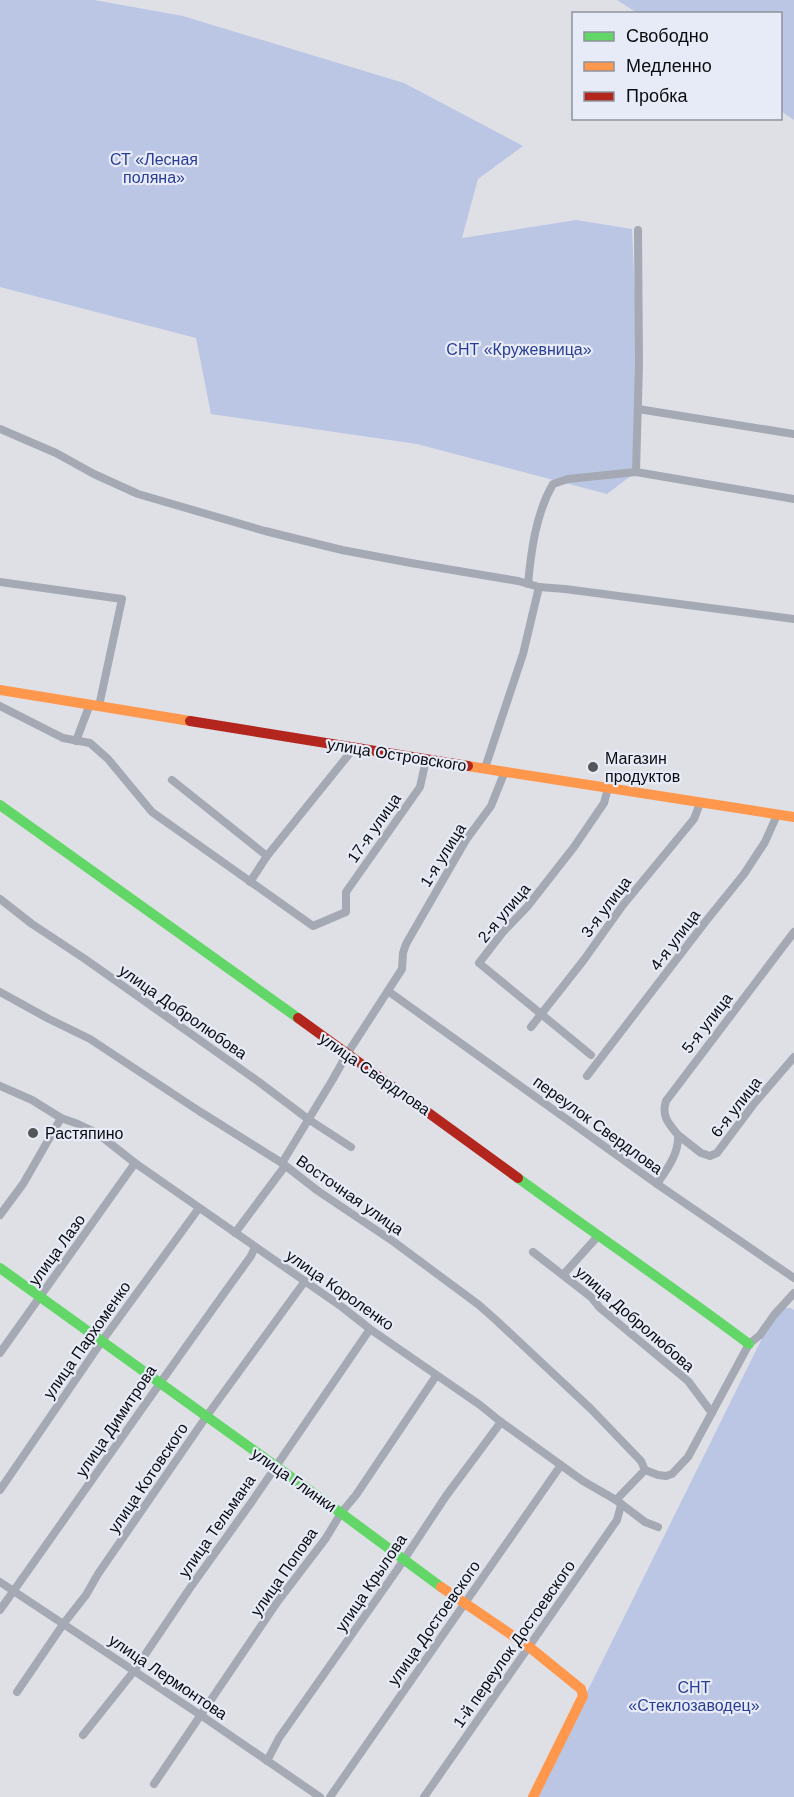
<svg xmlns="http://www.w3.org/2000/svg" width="794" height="1797" viewBox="0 0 794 1797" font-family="Helvetica,sans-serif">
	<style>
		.green { fill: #bbc6e4 }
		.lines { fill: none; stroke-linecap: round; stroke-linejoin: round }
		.street { stroke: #a5a9b3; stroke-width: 8 }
		.fast { stroke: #63d668; stroke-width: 10 }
		.slow { stroke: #ff974d; stroke-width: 10 }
		.jam { stroke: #b3261e; stroke-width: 10 }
		.poi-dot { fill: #54565a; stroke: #e7ebf7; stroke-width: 2 }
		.labels { text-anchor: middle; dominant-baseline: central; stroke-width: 4.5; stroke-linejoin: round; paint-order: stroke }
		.park-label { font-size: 16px; fill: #2a3d96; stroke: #e7ebf7 }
		.street-label { font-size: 16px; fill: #0a0c0f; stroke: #e7ebf7 }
		.poi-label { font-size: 16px; fill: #0a0c0f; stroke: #e7ebf7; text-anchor: start }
	</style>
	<rect width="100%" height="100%" fill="#dee0e6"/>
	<!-- green -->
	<g class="green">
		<polygon points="0,0 94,0 183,16 404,83 523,146 478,179 462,238 576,220 632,229 637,341 636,472 607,494 417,444 211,414 196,338 0,287"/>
		<polygon points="617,0 794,0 794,120 781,111 780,14 637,13"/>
		<polygon points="777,1308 791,1308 794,1310 794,1797 535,1797"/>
	</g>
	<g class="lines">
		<!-- street -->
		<g class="street">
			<polyline points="638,409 794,434"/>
			<polyline points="0,429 56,453 94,474 138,494 265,531 342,550 411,563 518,581 539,587 565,589 794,619"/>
			<polyline points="636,472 639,364 638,230"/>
			<polyline points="0,582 122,599 99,706"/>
			<path d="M528 584C531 551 536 513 553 484L568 479 636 472 794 499"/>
			<polyline points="0,706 63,738 90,743 108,759 152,812 313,926 346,912 346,892 420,787 426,760"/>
			<polyline points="76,741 90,704"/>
			<polyline points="485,768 523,654 539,587"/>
			<polyline points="172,780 267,856"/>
			<polyline points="250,882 267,856 354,748"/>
			<polyline points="0,899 32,924 85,959 259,1082 308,1119 351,1147"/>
			<polyline points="388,991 657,1184 794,1278"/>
			<polyline points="0,992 49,1019 90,1039 199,1111 282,1163 318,1191 394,1242 479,1305 497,1321 591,1409 641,1461 645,1470"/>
			<polyline points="531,1027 583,961 623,905 694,819 700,803"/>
			<polyline points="591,1055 479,963 503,932 527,907 574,847 604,803 608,788"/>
			<polyline points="587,1076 706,921 744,874 765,842 777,815"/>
			<polyline points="0,1086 32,1100 61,1118 78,1124 97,1133 135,1163 342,1307 370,1329 480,1405 501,1422 583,1481 616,1500 645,1522 658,1527"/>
			<path d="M678 1135C669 1124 661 1116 666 1101L794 932"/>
			<polyline points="282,1163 333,1079 347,1054 402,969 403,953 406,944 466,840 491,806 505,771"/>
			<path d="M657 1184C667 1169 679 1154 678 1135L701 1153 710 1156 717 1153 753 1105 794 1057"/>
			<polyline points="0,1215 23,1184 61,1118"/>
			<polyline points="235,1233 285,1166"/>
			<polyline points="533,1252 591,1297 600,1308 688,1381 712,1413"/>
			<polyline points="563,1275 598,1236"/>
			<polyline points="0,1353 135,1163"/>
			<polyline points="0,1490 102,1341 199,1208"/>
			<polyline points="616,1500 645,1470 658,1475 666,1476 672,1474 688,1457 749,1344 760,1335 774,1315 794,1293"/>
			<polyline points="0,1582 202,1716 320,1797"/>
			<path d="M0 1610C84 1492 166 1373 251 1256L255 1247"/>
			<polyline points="17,1692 64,1623 86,1595 98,1574 206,1417 305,1281"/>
			<polyline points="83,1735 134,1671 190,1588 253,1500 370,1329"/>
			<polyline points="267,1761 279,1738 397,1570 446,1496 501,1422"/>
			<polyline points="154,1784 278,1601 326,1538 341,1513 356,1495 436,1376"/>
			<polyline points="330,1797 561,1465"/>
			<polyline points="424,1797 617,1520 621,1505"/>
		</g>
		<!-- fast -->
		<g class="fast">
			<polyline points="0,805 298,1018"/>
			<path d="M518 1178C595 1234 673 1287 749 1344"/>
			<polyline points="0,1268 341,1513 441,1587"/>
		</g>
		<!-- slow -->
		<g class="slow">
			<polyline points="0,690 190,721"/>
			<polyline points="468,766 794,817"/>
			<polyline points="441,1587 528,1646 581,1689 583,1696 533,1797"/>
		</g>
		<!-- jam -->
		<g class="jam">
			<polyline points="190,721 468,766"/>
			<polyline points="298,1018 518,1178"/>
		</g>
	</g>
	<!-- markers -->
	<g class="poi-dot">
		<circle cx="593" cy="767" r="6"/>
		<circle cx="33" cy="1133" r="6"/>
	</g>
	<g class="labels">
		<!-- park labels -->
		<g class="park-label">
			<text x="154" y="159">СТ «Лесная<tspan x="154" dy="18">поляна»</tspan></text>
			<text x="519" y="349">СНТ «Кружевница»</text>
			<text x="694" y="1687">СНТ<tspan x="694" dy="18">«Стеклозаводец»</tspan></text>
		</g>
		<!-- street labels -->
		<g class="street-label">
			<text transform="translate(397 755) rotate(9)">улица Островского</text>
			<text transform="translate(374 828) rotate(-55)">17-я улица</text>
			<text transform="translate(443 855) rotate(-58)">1-я улица</text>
			<text transform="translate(606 907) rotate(-53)">3-я улица</text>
			<text transform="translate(504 913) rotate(-50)">2-я улица</text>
			<text transform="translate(675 940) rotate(-53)">4-я улица</text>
			<text transform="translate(183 1012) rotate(35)">улица Добролюбова</text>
			<text transform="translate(707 1023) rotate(-52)">5-я улица</text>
			<text transform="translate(375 1074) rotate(35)">улица Свердлова</text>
			<text transform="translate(736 1107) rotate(-52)">6-я улица</text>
			<text transform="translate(598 1125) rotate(36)">переулок Свердлова</text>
			<text transform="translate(350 1195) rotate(35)">Восточная улица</text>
			<text transform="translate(57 1250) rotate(-54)">улица Лазо</text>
			<text transform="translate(340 1290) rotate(35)">улица Короленко</text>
			<text transform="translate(635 1319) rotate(41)">улица Добролюбова</text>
			<text transform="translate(87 1340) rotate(-55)">улица Пархоменко</text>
			<text transform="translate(116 1421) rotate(-56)">улица Димитрова</text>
			<text transform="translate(148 1478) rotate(-56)">улица Котовского</text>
			<text transform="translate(294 1480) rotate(35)">улица Глинки</text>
			<text transform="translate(217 1526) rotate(-55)">улица Тельмана</text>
			<text transform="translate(284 1572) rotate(-55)">улица Попова</text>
			<text transform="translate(371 1583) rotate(-56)">улица Крылова</text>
			<text transform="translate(434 1623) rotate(-55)">улица Достоевского</text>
			<text transform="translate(514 1644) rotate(-55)">1-й переулок Достоевского</text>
			<text transform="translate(168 1677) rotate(34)">улица Лермонтова</text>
		</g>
		<!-- poi labels -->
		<g class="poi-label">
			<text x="605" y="758">Магазин<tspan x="605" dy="18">продуктов</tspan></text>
			<text x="45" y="1133">Растяпино</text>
		</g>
	</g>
	<!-- legend -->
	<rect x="572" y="12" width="210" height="108" fill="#e7ebf7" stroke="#8f929a" stroke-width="1.5"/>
	<rect x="584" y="32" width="30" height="9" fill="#63d668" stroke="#8f929a" stroke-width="1.5"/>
	<text x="626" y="42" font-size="18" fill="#0a0c0f">Свободно</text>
	<rect x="584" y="62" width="30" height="9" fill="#ff974d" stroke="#8f929a" stroke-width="1.5"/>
	<text x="626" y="72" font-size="18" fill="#0a0c0f">Медленно</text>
	<rect x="584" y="92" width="30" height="9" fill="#b3261e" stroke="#8f929a" stroke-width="1.5"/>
	<text x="626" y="102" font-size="18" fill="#0a0c0f">Пробка</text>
</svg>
